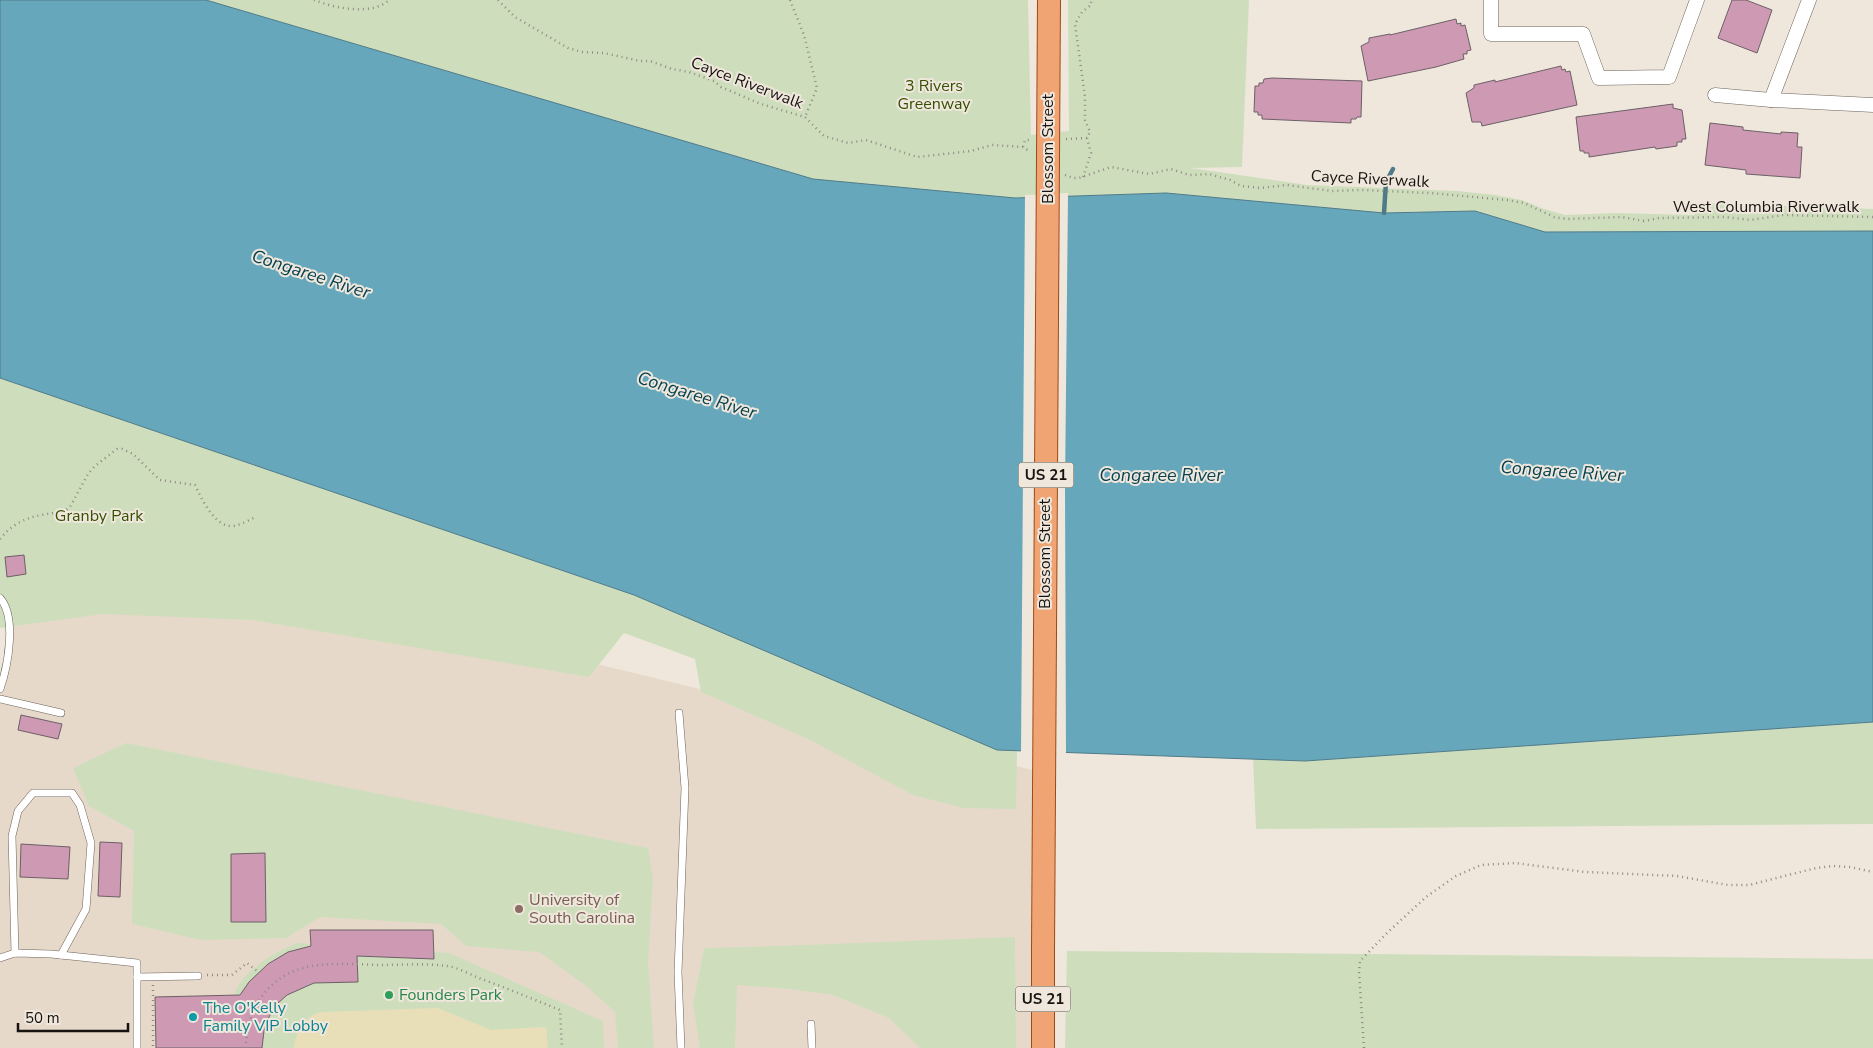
<svg xmlns="http://www.w3.org/2000/svg" width="1873" height="1048" viewBox="0 0 1873 1048" font-family="'Nunito Sans',sans-serif">
	<style>
		.built { fill: #e7d9c9 }
		.green { fill: #cedebd }
		.sand { fill: #e8dfb9 }
		.water { fill: #67a7bc; stroke: #4f7b88 }
		.pier { fill: #efe7dc }
		.lines { fill: none; stroke-linecap: round; stroke-linejoin: round }
		.stream { stroke: #4f7b88; stroke-width: 4.5 }
		.building { fill: #ce99b3; stroke: #6c6066 }
		.service-casing { stroke: #6b635a; stroke-width: 8 }
		.minor-casing { stroke: #6b635a; stroke-width: 15 }
		.primary-casing { stroke: #9d4a15; stroke-width: 24 }
		.path { stroke: #908a83; stroke-width: 2.5; stroke-dasharray: 1 4; stroke-linecap: butt }
		.service { stroke: #fff; stroke-width: 7 }
		.minor { stroke: #fff; stroke-width: 14 }
		.primary { stroke: #f0a474; stroke-width: 22 }
		.primary-bridge-casing { stroke: #9d4a15; stroke-width: 24; stroke-linecap: butt }
		.primary-bridge { stroke: #f0a474; stroke-width: 22 }
		.education-dot { fill: #8d6e63; stroke: #efe7dc; stroke-width: 2 }
		.leisure-dot { fill: #2e9e5b; stroke: #efe7dc; stroke-width: 2 }
		.culture-dot { fill: #0f9aa8; stroke: #efe7dc; stroke-width: 2 }
		.labels { text-anchor: middle; dominant-baseline: central; stroke-width: 4; stroke-linejoin: round; paint-order: stroke }
		.shield { fill: #efe7dc; stroke: #57534d; stroke-width: 1 }
		.shield-label { font-size: 15px; font-weight: bold; fill: #161310 }
		.street-label { font-size: 16px; fill: #161310; stroke: #efe7dc }
		.park-label { font-size: 16px; fill: #355003; stroke: #efe7dc }
		.education-label { font-size: 16px; fill: #785e54; stroke: #efe7dc; text-anchor: start }
		.leisure-label { font-size: 16px; fill: #27864d; stroke: #efe7dc; text-anchor: start }
		.culture-label { font-size: 16px; fill: #0d838f; stroke: #efe7dc; text-anchor: start }
		.water-label { font-size: 18px; font-style: italic; fill: #064251; stroke: #efe7dc }
	</style>
	<rect width="100%" height="100%" fill="#efe7dc"/>
	<!-- built -->
	<polygon class="built" points="36,527 1036,771 1039,1048 0,1048 0,676"/>
	<!-- green -->
	<g class="green">
		<polygon points="206,0 1028,0 1031,135 1069,131 1068,0 1249,0 1242,167 1191,168 1307,185 1457,191 1495,195 1522,200 1541,208 1565,215 1615,213 1694,215 1695,203 1873,209 1873,231 1545,232 1475,211 1384,213 1166,193 1015,198 813,179"/>
		<polygon points="0,378 634,595 997,750 1017,751 1016,809 964,808 913,795 810,740 701,692 695,659 624,633 589,677 253,620 103,614 0,628"/>
		<polygon points="1873,722 1873,824 1256,829 1253,759 1305,761"/>
		<polygon points="126,743 648,848 653,880 648,962 654,1048 618,1048 615,1012 585,985 539,952 466,946 441,924 320,917 286,938 201,940 132,924 134,831 89,806 73,768"/>
		<path d="M1015 937 1016 1048H920L889 1018 833 995 791 989 737 985 735 1048H700L693 1004 704 948C808 946 911 940 1015 937Z"/>
		<path d="M297 943 449 953 603 1021 604 1048H225C227 1033 228 1016 232 1001 238 973 272 953 297 943Z"/>
		<polygon points="1067,951 1873,959 1873,1048 1065,1048"/>
	</g>
	<!-- sand -->
	<path class="sand" d="M438 1008 491 1030 546 1027 548 1048H294C296 1032 304 1017 320 1012Z"/>
	<!-- water -->
	<polygon class="water" points="0,0 206,0 813,179 1015,198 1166,193 1384,213 1475,211 1545,232 1873,231 1873,722 1305,761 997,750 634,595 0,378"/>
	<!-- pier -->
	<polygon class="pier" points="1068,193 1065,489 1066,755 1021,753 1025,195"/>
	<g class="lines">
		<!-- stream -->
		<polyline class="stream" points="1384,213 1386,182 1393,169"/>
	</g>
	<!-- building -->
	<g class="building">
		<polygon points="1732,0 1746,0 1772,10 1757,53 1718,38"/>
		<polygon points="1456,19 1457,24 1461,23 1461,26 1465,25 1471,50 1467,51 1467,54 1463,54 1464,59 1436,67 1368,81 1361,46 1369,42 1369,38 1390,34 1390,35"/>
		<polygon points="1561,66 1562,70 1565,69 1566,72 1570,71 1577,105 1482,126 1481,122 1472,122 1466,93 1474,88 1474,85 1495,80 1495,82"/>
		<polygon points="1272,78 1362,81 1361,117 1357,117 1356,119 1351,119 1351,123 1262,119 1262,115 1258,115 1258,112 1254,112 1255,86 1259,86 1259,83 1263,83 1264,79"/>
		<polygon points="1673,104 1673,108 1682,110 1686,139 1682,139 1682,142 1677,142 1677,146 1656,149 1655,147 1589,157 1589,153 1584,153 1584,151 1580,151 1576,117"/>
		<polygon points="1710,123 1743,127 1743,130 1781,134 1781,132 1798,133 1797,147 1802,147 1800,178 1746,174 1746,170 1705,165"/>
		<polygon points="24,555 26,574 7,577 5,557"/>
		<polygon points="21,715 62,724 58,739 18,730"/>
		<polygon points="100,842 122,843 120,897 98,896"/>
		<polygon points="21,844 70,847 68,879 20,877"/>
		<polygon points="265,853 266,922 231,922 231,854"/>
		<polygon points="310,930 433,930 434,959 357,956 358,982 314,983 287,995 277,1004 269,1017 264,1031 262,1048 156,1048 155,997 240,995 249,982 268,964 288,952 311,946"/>
	</g>
	<g class="lines">
		<!-- service casing -->
		<g class="service-casing">
			<g id="service">
				<path d="M0 598C17 617 8 666 0 689"/>
				<polyline points="0,699 61,713"/>
				<polyline points="679,713 685,788 678,972 681,1048"/>
				<polyline points="15,953 12,836 18,811 33,793 72,793 80,805 91,843 86,909 61,955"/>
				<polyline points="0,958 15,953 51,954 137,963 137,1048"/>
				<polyline points="137,977 198,976"/>
				<polyline points="811,1024 812,1048"/>
			</g>
		</g>
		<!-- minor casing -->
		<g class="minor-casing">
			<g id="minor">
				<polyline points="1491,0 1491,34 1583,34 1599,78 1669,77 1697,0"/>
				<polyline points="1715,95 1771,100 1873,105"/>
				<polyline points="1771,100 1809,0"/>
			</g>
		</g>
		<!-- primary casing -->
		<g class="primary-casing">
			<polyline id="primary" points="1043,1048 1043,951"/>
		</g>
		<!-- path -->
		<g class="path">
			<path d="M314 0C334 8 372 16 389 0"/>
			<polyline points="498,0 515,17 568,48 582,52 604,53 640,61 650,61 672,69 689,72 714,81 721,87 761,104 805,117 824,136 848,143 866,140 917,157 971,151 992,145 1023,147 1029,151"/>
			<polyline points="790,0 804,35 817,88 805,117"/>
			<polyline points="1066,139 1087,138 1090,132 1085,120 1085,97 1075,24 1082,12 1091,5 1091,0"/>
			<polyline points="1023,147 1025,140 1030,140"/>
			<polyline points="1065,175 1073,178 1079,178 1111,167 1149,174 1171,169 1189,175 1209,174 1230,180 1241,186 1260,188 1287,185 1332,191 1361,190 1431,193 1507,200 1524,203 1554,217 1566,219 1622,217 1644,221 1659,218 1725,217 1751,220 1783,215 1873,217"/>
			<polyline points="1083,177 1091,153 1087,138"/>
			<path d="M0 539C18 517 37 515 63 512L70 507 88 474 95 466 117 449H122L133 454 160 480 195 485C201 498 215 528 233 526 241 525 249 520 256 517"/>
			<polyline points="207,975 232,975 247,963 257,971"/>
			<polyline points="153,985 153,1048"/>
			<path d="M246 1048C246 1012 266 978 303 968 324 962 356 964 378 965 401 965 425 963 447 966 457 967 469 974 479 978 506 988 533 999 560 1010L562 1048"/>
			<polyline points="1364,1048 1359,972 1360,961 1387,933 1426,897 1456,876 1481,865 1515,863 1585,872 1677,876 1728,885 1749,885 1816,868 1833,866 1850,867 1873,872"/>
		</g>
		<!-- service -->
		<use href="#service" class="service"/>
		<!-- minor -->
		<use href="#minor" class="minor"/>
		<!-- primary -->
		<use href="#primary" class="primary"/>
		<!-- primary-bridge casing -->
		<g class="primary-bridge-casing">
			<polyline id="primary-bridge" points="1043,951 1049,0"/>
		</g>
		<!-- primary-bridge -->
		<use href="#primary-bridge" class="primary-bridge"/>
	</g>
	<!-- markers -->
	<circle class="education-dot" cx="519" cy="909" r="5"/>
	<circle class="leisure-dot" cx="389" cy="995" r="5"/>
	<circle class="culture-dot" cx="193" cy="1017" r="5"/>
	<g class="labels">
		<!-- shield labels -->
		<g class="shield">
			<rect x="1018.5" y="462.5" width="55" height="25" rx="4"/>
			<rect x="1015.5" y="986.5" width="55" height="25" rx="4"/>
		</g>
		<g class="shield-label">
			<text x="1046" y="475">US 21</text>
			<text x="1043" y="999">US 21</text>
		</g>
		<!-- street labels -->
		<g class="street-label">
			<text transform="translate(747 83) rotate(21)">Cayce Riverwalk</text>
			<text transform="translate(1048 149) rotate(-90)">Blossom Street</text>
			<text transform="translate(1370 179) rotate(3)">Cayce Riverwalk</text>
			<text x="1766" y="207">West Columbia Riverwalk</text>
			<text transform="translate(1045 554) rotate(-90)">Blossom Street</text>
		</g>
		<!-- park labels -->
		<g class="park-label">
			<text x="934" y="86">3 Rivers<tspan x="934" dy="18">Greenway</tspan></text>
			<text x="99" y="516">Granby Park</text>
		</g>
		<!-- education labels -->
		<g class="education-label">
			<text x="529" y="900">University of<tspan x="529" dy="18">South Carolina</tspan></text>
		</g>
		<!-- leisure labels -->
		<g class="leisure-label">
			<text x="399" y="995">Founders Park</text>
		</g>
		<!-- culture labels -->
		<g class="culture-label">
			<text x="203" y="1008">The O'Kelly<tspan x="203" dy="18">Family VIP Lobby</tspan></text>
		</g>
		<!-- water labels -->
		<g class="water-label">
			<text transform="translate(311 274) rotate(18)">Congaree River</text>
			<text transform="translate(697 395) rotate(17)">Congaree River</text>
			<text transform="translate(1562 471) rotate(4)">Congaree River</text>
			<text x="1161" y="475">Congaree River</text>
		</g>
	</g>
	<!-- scale -->
	<path d="M18 1023v8h110v-8" fill="none" stroke="#161310" stroke-width="2.5"/>
	<text x="25" y="1023" font-size="15" fill="#161310" stroke="#efe7dc" stroke-width="4" paint-order="stroke">50 m</text>
</svg>
